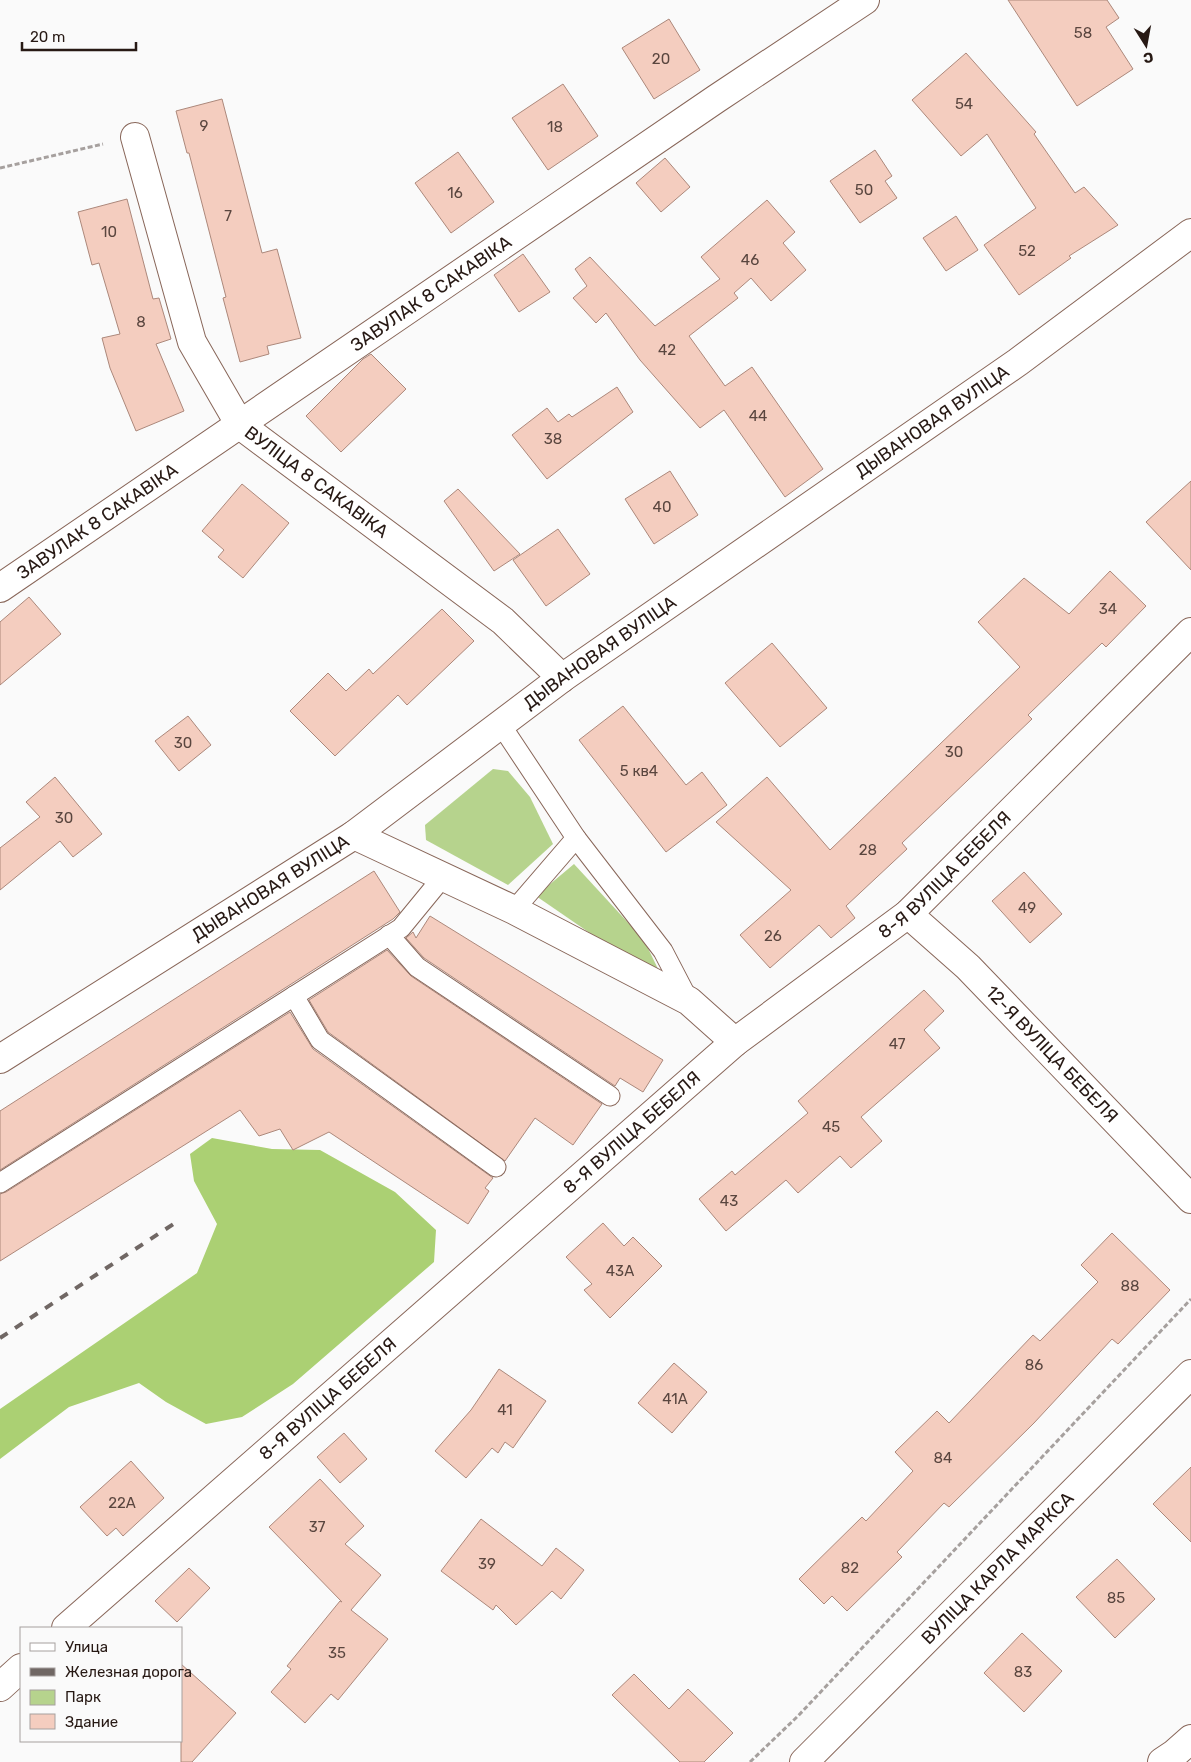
<svg xmlns="http://www.w3.org/2000/svg" width="1191" height="1762" viewBox="0 0 1191 1762" font-family="Rubik,sans-serif">
	<style>
		.green { fill: #b6d38d }
		.forest { fill: #abd073 }
		.building { fill: #f4cdbf; stroke: #ac887b }
		.lines { fill: none; stroke-linecap: round; stroke-linejoin: round }
		.service-casing { stroke: #886659; stroke-width: 21 }
		.minor-casing { stroke: #886659; stroke-width: 30 }
		.secondary-casing { stroke: #886659; stroke-width: 30 }
		.path { stroke: #a6a09e; stroke-width: 3; stroke-dasharray: 5 2.5; stroke-linecap: butt }
		.service { stroke: #fff; stroke-width: 19 }
		.minor { stroke: #fff; stroke-width: 28 }
		.secondary { stroke: #fff; stroke-width: 28 }
		.rail { stroke: #706764; stroke-width: 4; stroke-dasharray: 9 9; stroke-linecap: butt }
		.labels { text-anchor: middle; dominant-baseline: central; stroke-width: 4; stroke-linejoin: round; paint-order: stroke }
		.number-label { font-size: 15px; fill: #5a463f }
		.street-label { font-size: 18px; fill: #271914; stroke: #fafafa }
	</style>
	<rect width="100%" height="100%" fill="#fafafa"/>
	<!-- green -->
	<g class="green">
		<polygon points="493,769 508,771 530,797 553,844 508,885 426,840 425,825"/>
		<polygon points="574,864 644,940 659,971 645,971 536,896"/>
	</g>
	<!-- forest -->
	<polygon class="forest" points="212,1138 272,1149 320,1150 395,1192 436,1230 434,1262 293,1384 242,1417 206,1424 166,1402 139,1383 69,1407 0,1459 0,1409 197,1273 217,1224 194,1181 190,1154"/>
	<!-- building -->
	<g class="building">
		<polygon points="1008,0 1107,0 1119,18 1106,27 1133,69 1077,106"/>
		<polygon points="669,19 700,70 654,99 622,48"/>
		<polygon points="966,53 1036,132 1034,134 1075,193 1084,187 1118,225 1069,256 1071,258 1019,295 984,245 1036,208 987,134 961,156 912,100"/>
		<polygon points="563,84 598,136 548,170 512,118"/>
		<polygon points="222,99 262,253 277,249 301,338 267,346 269,354 240,362 223,298 226,297 189,153 187,153 176,111"/>
		<polygon points="875,150 892,176 885,181 897,198 860,223 830,181"/>
		<polygon points="458,152 494,202 451,233 415,183"/>
		<polygon points="665,158 690,187 661,212 636,183"/>
		<polygon points="127,199 153,299 159,298 171,339 156,344 184,411 136,431 110,368 102,338 120,334 99,263 92,265 78,212"/>
		<polygon points="767,200 795,232 783,243 806,270 771,301 751,278 734,293 738,298 689,336 725,386 752,367 823,469 785,497 724,410 700,428 640,360 606,313 596,323 573,298 587,286 575,269 590,257 655,326 720,279 701,257"/>
		<polygon points="956,216 978,250 946,271 923,238"/>
		<polygon points="523,254 550,292 519,312 494,275"/>
		<polygon points="371,354 406,389 341,452 306,416 363,359"/>
		<polygon points="617,387 633,412 547,479 512,435 547,408 558,422 569,414 572,417"/>
		<polygon points="670,471 698,515 654,544 625,499"/>
		<polygon points="1191,481 1191,570 1146,522"/>
		<polygon points="242,484 289,523 243,578 218,557 224,550 202,531"/>
		<polygon points="458,489 520,554 494,571 444,501"/>
		<polygon points="558,529 590,574 546,606 513,560"/>
		<polygon points="1110,571 1146,606 1106,647 1102,643 1028,715 1032,719 902,843 907,849 846,906 855,918 831,938 819,925 770,968 740,935 791,890 716,822 767,777 830,850 1020,667 978,622 1024,578 1069,614"/>
		<polygon points="29,597 61,634 0,685 0,622"/>
		<polygon points="442,609 474,641 407,705 398,695 335,756 290,711 328,673 346,691 369,669 373,674"/>
		<polygon points="772,643 827,708 780,747 725,683"/>
		<polygon points="623,706 686,785 702,772 727,805 666,852 579,740"/>
		<polygon points="188,716 211,745 179,771 155,741"/>
		<polygon points="55,777 102,834 73,857 60,841 0,890 0,848 40,817 26,802"/>
		<polygon points="374,871 400,912 393,919 0,1170 0,1111"/>
		<polygon points="1024,872 1062,914 1030,943 992,901"/>
		<polygon points="430,916 663,1060 643,1092 620,1078 615,1086 424,958 406,938 413,932 416,938"/>
		<polygon points="387,950 411,976 602,1104 573,1145 535,1118 505,1161 328,1032 309,1000"/>
		<polygon points="924,990 944,1011 924,1030 940,1048 861,1117 882,1141 851,1168 840,1156 798,1193 786,1180 726,1231 699,1199 732,1171 735,1175 808,1113 798,1101"/>
		<polygon points="290,1012 313,1049 493,1178 485,1188 489,1191 468,1224 329,1132 293,1150 280,1129 259,1136 240,1110 0,1261 0,1194 6,1192"/>
		<polygon points="603,1223 624,1246 633,1237 662,1266 610,1318 584,1290 592,1284 566,1257"/>
		<polygon points="1112,1233 1170,1290 1118,1344 1112,1339 1034,1423 949,1507 944,1503 897,1552 902,1557 847,1611 832,1596 824,1604 799,1579 862,1517 866,1521 913,1471 895,1452 937,1411 949,1423 1033,1335 1040,1341 1098,1282 1081,1265"/>
		<polygon points="674,1363 707,1392 672,1433 638,1403"/>
		<polygon points="499,1369 546,1401 513,1448 505,1442 498,1453 492,1448 466,1478 435,1451 471,1410"/>
		<polygon points="344,1433 367,1459 340,1483 317,1457"/>
		<polygon points="131,1461 164,1498 123,1536 116,1528 107,1536 80,1507"/>
		<polygon points="1191,1467 1191,1542 1153,1504"/>
		<polygon points="320,1479 364,1526 345,1544 381,1575 351,1610 388,1639 338,1700 331,1694 305,1723 271,1692 291,1669 287,1666 340,1601 342,1602 269,1527"/>
		<polygon points="481,1519 542,1566 556,1548 584,1570 561,1599 552,1591 516,1625 496,1605 493,1610 441,1571"/>
		<polygon points="1117,1559 1155,1599 1115,1638 1076,1597"/>
		<polygon points="189,1568 210,1588 177,1622 155,1601"/>
		<polygon points="1022,1633 1062,1671 1024,1712 984,1673"/>
		<polygon points="181,1664 236,1713 192,1762 181,1762"/>
		<polygon points="634,1674 669,1709 688,1689 733,1733 704,1762 680,1762 612,1695"/>
	</g>
	<g class="lines">
		<!-- service casing -->
		<g class="service-casing">
			<g id="service">
				<polyline points="501,725 576,838 663,951 689,1001"/>
				<polyline points="514,910 576,838"/>
				<polyline points="389,935 417,967 610,1096"/>
				<polyline points="294,996 320,1040 496,1167"/>
				<polyline points="0,1183 401,928 442,878"/>
			</g>
		</g>
		<!-- minor casing -->
		<g class="minor-casing">
			<g id="minor">
				<path id="s1" d="M135 137 192 342 240 425 503 621 562 678"/>
				<path id="s2" d="M0 588 716 99 865 0"/>
				<polyline points="354,835 514,910 689,1001 735,1042"/>
				<path id="s3" d="M908 914 968 967 1191 1199"/>
				<path id="s4" d="M0 1059 354 835 562 678 1018 362 1191 233"/>
				<path id="s5" d="M66 1628 735 1042 908 914 1191 632"/>
				<polyline points="0,1687 21,1668"/>
				<polyline points="1162,1762 1174,1754 1191,1739"/>
			</g>
		</g>
		<!-- secondary casing -->
		<g class="secondary-casing">
			<g id="secondary">
				<path id="s6" d="M804 1762 1191 1374"/>
			</g>
		</g>
		<!-- path -->
		<g class="path">
			<polyline points="0,168 103,144"/>
			<polyline points="750,1762 798,1716 1191,1299"/>
		</g>
		<!-- service -->
		<use href="#service" class="service"/>
		<!-- minor -->
		<use href="#minor" class="minor"/>
		<!-- secondary -->
		<use href="#secondary" class="secondary"/>
		<!-- rail -->
		<polyline class="rail" points="0,1338 178,1221"/>
	</g>
	<g class="labels">
		<!-- number labels -->
		<g class="number-label">
			<text x="1083" y="33">58</text>
			<text x="661" y="59">20</text>
			<text x="964" y="104">54</text>
			<text x="204" y="126">9</text>
			<text x="555" y="127">18</text>
			<text x="864" y="190">50</text>
			<text x="455" y="193">16</text>
			<text x="228" y="216">7</text>
			<text x="109" y="232">10</text>
			<text x="1027" y="251">52</text>
			<text x="750" y="260">46</text>
			<text x="141" y="322">8</text>
			<text x="667" y="350">42</text>
			<text x="758" y="416">44</text>
			<text x="553" y="439">38</text>
			<text x="662" y="507">40</text>
			<text x="1108" y="609">34</text>
			<text x="183" y="743">30</text>
			<text x="954" y="752">30</text>
			<text x="639" y="771">5 кв4</text>
			<text x="64" y="818">30</text>
			<text x="868" y="850">28</text>
			<text x="1027" y="908">49</text>
			<text x="773" y="936">26</text>
			<text x="897" y="1044">47</text>
			<text x="831" y="1127">45</text>
			<text x="729" y="1201">43</text>
			<text x="620" y="1271">43А</text>
			<text x="1130" y="1286">88</text>
			<text x="1034" y="1365">86</text>
			<text x="675" y="1399">41А</text>
			<text x="505" y="1410">41</text>
			<text x="943" y="1458">84</text>
			<text x="122" y="1503">22А</text>
			<text x="317" y="1527">37</text>
			<text x="487" y="1564">39</text>
			<text x="850" y="1568">82</text>
			<text x="1116" y="1598">85</text>
			<text x="337" y="1653">35</text>
			<text x="1023" y="1672">83</text>
		</g>
		<!-- street labels -->
		<g class="street-label">
			<text stroke="none"><textPath href="#s2" startOffset="522">ЗАВУЛАК 8 САКАВІКА</textPath></text>
			<text stroke="none"><textPath href="#s4" startOffset="1130">ДЫВАНОВАЯ ВУЛІЦА</textPath></text>
			<text stroke="none"><textPath href="#s1" startOffset="404">ВУЛІЦА 8 САКАВІКА</textPath></text>
			<text stroke="none"><textPath href="#s2" startOffset="118">ЗАВУЛАК 8 САКАВІКА</textPath></text>
			<text stroke="none"><textPath href="#s4" startOffset="725">ДЫВАНОВАЯ ВУЛІЦА</textPath></text>
			<text stroke="none"><textPath href="#s5" startOffset="1158">8-Я ВУЛІЦА БЕБЕЛЯ</textPath></text>
			<text stroke="none"><textPath href="#s4" startOffset="320">ДЫВАНОВАЯ ВУЛІЦА</textPath></text>
			<text stroke="none"><textPath href="#s3" startOffset="201">12-Я ВУЛІЦА БЕБЕЛЯ</textPath></text>
			<text stroke="none"><textPath href="#s5" startOffset="752">8-Я ВУЛІЦА БЕБЕЛЯ</textPath></text>
			<text stroke="none"><textPath href="#s5" startOffset="348">8-Я ВУЛІЦА БЕБЕЛЯ</textPath></text>
			<text stroke="none"><textPath href="#s6" startOffset="274">ВУЛІЦА КАРЛА МАРКСА</textPath></text>
		</g>
	</g>
	<!-- legend -->
	<rect x="20" y="1627" width="162" height="115" fill="#fafafa" stroke="#a6a09e"/>
	<rect x="30" y="1643" width="25" height="8" fill="#ffffff" stroke="#a6a09e"/>
	<text x="65" y="1652" font-size="15" fill="#271914">Улица</text>
	<rect x="30" y="1668" width="25" height="8" fill="#706764" stroke="#a6a09e"/>
	<text x="65" y="1677" font-size="15" fill="#271914">Железная дорога</text>
	<rect x="30" y="1690" width="25" height="15" fill="#b6d38d" stroke="#a6a09e"/>
	<text x="65" y="1702" font-size="15" fill="#271914">Парк</text>
	<rect x="30" y="1714" width="25" height="15" fill="#f4cdbf" stroke="#a6a09e"/>
	<text x="65" y="1727" font-size="15" fill="#271914">Здание</text>
	<!-- north arrow -->
	<g transform="translate(1146 45) rotate(169)" stroke="#fafafa" stroke-width="4" paint-order="stroke">
	<path d="M0-4L9 19L0 12L-9 19Z" fill="#271914"/>
	<text y="-8" font-size="14" font-weight="bold" text-anchor="middle" fill="#271914">С</text>
	</g>
	<!-- scale -->
	<path d="M22 42v8h114v-8" fill="none" stroke="#271914" stroke-width="2.5"/>
	<text x="30" y="42" font-size="15" fill="#271914" stroke="#fafafa" stroke-width="4" paint-order="stroke">20 m</text>
</svg>
